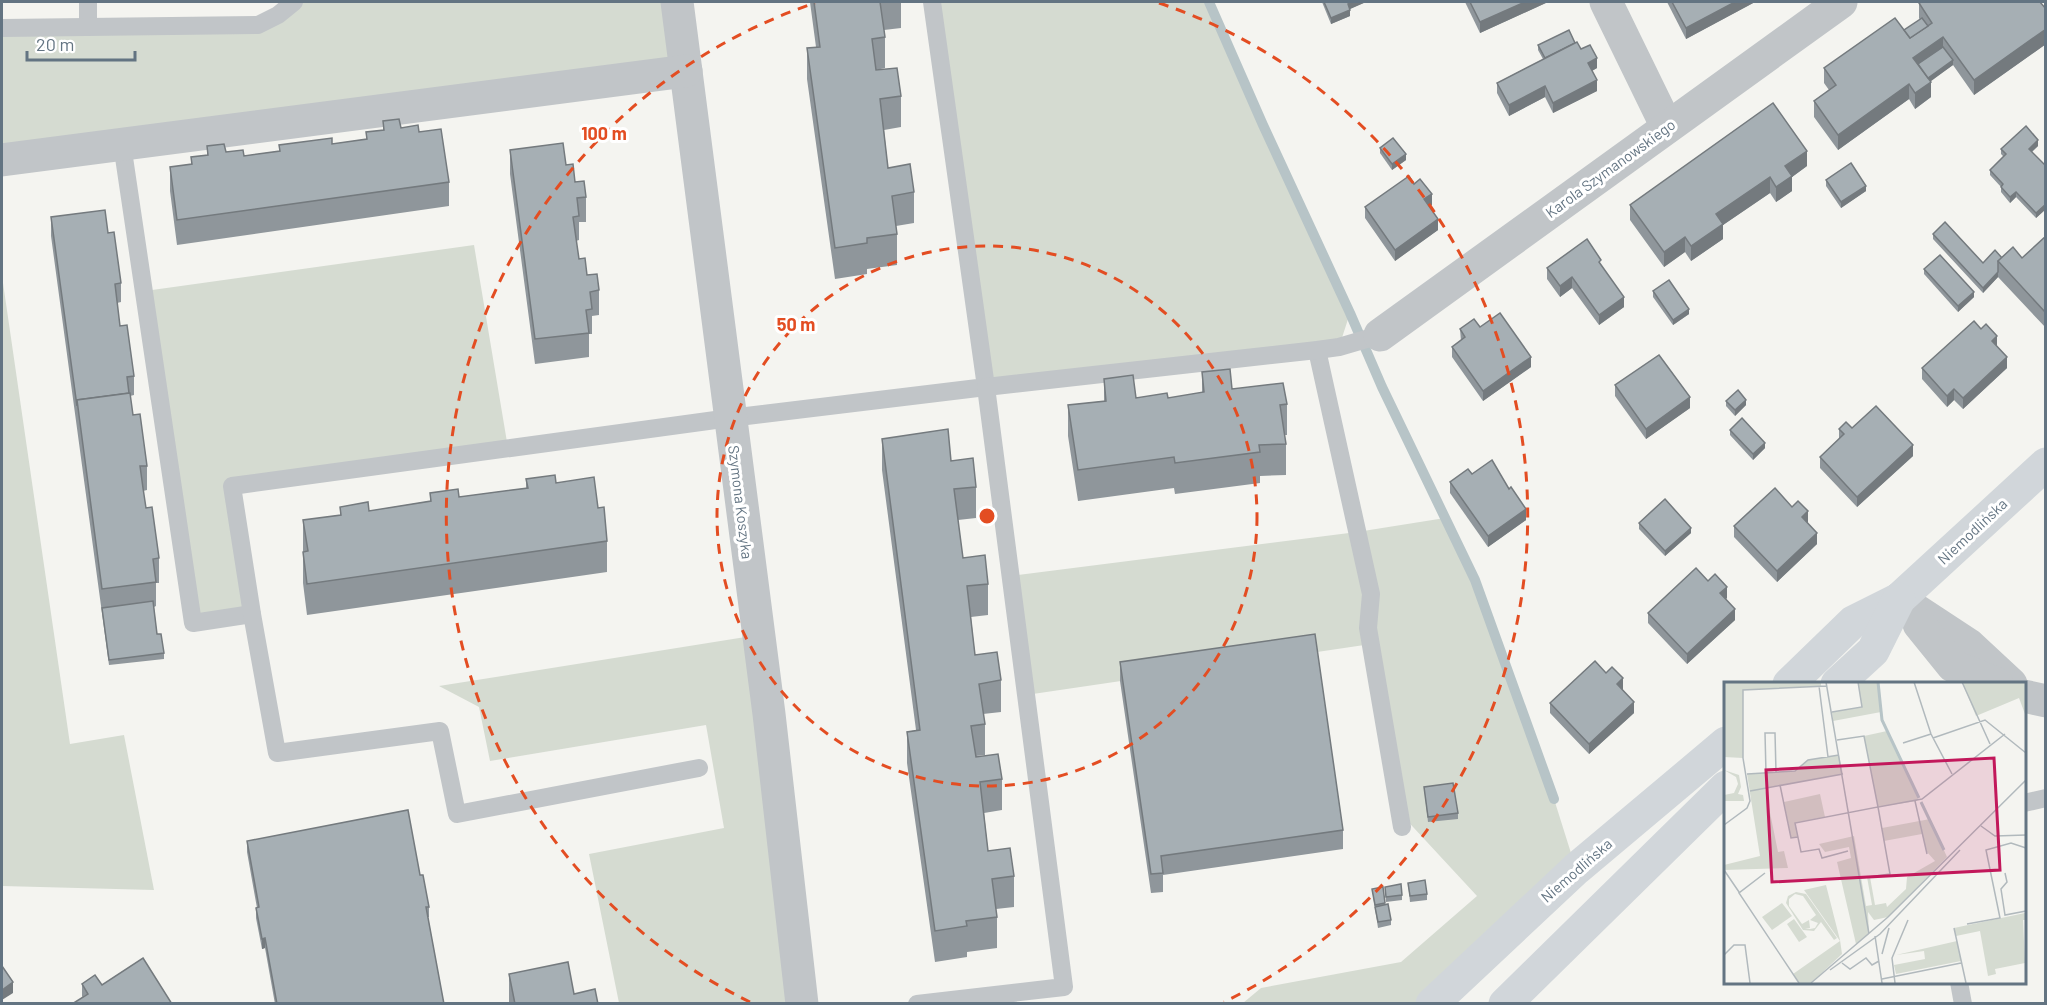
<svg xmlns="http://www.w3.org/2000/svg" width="2047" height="1005" viewBox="0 0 2047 1005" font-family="Barlow,sans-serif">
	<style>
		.green { fill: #d5dbd1 }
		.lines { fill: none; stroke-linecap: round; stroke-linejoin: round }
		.stream { stroke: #b7c4c7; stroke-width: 10 }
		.service { stroke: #c1c5c8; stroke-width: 18 }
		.minor { stroke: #c1c5c8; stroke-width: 33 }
		.tertiary { stroke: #c1c5c8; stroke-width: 33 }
		.secondary { stroke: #d1d6da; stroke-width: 33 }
		.wall { fill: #8f969b }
		.shaded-wall { fill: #747a7e }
		.building { fill: #a6afb4; stroke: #747a7e; stroke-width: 1.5 }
		.ring { fill: none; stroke: #e34d22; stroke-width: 3; stroke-dasharray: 10 8 }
		.labels { text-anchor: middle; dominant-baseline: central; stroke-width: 6; stroke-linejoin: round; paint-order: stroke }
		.street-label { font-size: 15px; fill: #637482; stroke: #fff }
		.inset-river { fill: none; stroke: #b7c4c7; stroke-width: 3 }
		.inset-road { fill: none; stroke: #b1b9bd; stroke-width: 1.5 }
		.view { fill: #c2185b; fill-opacity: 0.15; stroke: #c2185b; stroke-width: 3 }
		.inset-edge { fill: none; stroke: #637482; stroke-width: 3 }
		.centre { fill: #e34d22; stroke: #fff; stroke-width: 3 }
		.ring-label { font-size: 18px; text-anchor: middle; font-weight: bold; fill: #e34d22; stroke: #fff; stroke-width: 6; stroke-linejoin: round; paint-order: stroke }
	</style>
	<rect width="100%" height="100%" fill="#f4f4f0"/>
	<!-- green -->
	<g class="green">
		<polygon points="294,2 677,2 686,71 2,160 2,28 258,25"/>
		<polygon points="932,2 1209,2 1263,125 1350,313 1339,347 986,387"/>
		<polygon points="474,245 508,448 232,486 252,614 193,623 145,291"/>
		<polygon points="2,276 70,744 124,735 154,890 2,886"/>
		<polygon points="1445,518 1475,580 1554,799 1576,869 1432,1003 1243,1003 1261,988 1401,962 1477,896 1401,814 1371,644 1026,695 1011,576 1357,532"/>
		<polygon points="758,635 802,1003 619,1003 589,854 724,828 706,725 490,761 479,707 439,686"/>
	</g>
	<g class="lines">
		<!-- stream -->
		<polyline class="stream" points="1209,2 1263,125 1350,313 1382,387 1475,580 1554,799"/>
		<!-- service -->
		<g class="service">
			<polyline points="88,27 88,2"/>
			<polyline points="2,28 258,25 278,15 294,2"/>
			<polyline points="122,144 193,623 252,614"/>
			<polyline points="1317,350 1371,594 1368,628 1402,827"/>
			<polyline points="699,768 457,814 440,731 277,753 252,614 232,486 730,418 986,387 932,2"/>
			<polyline points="2024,803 2046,798"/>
			<polyline points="1959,982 1963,1004"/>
			<polyline points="917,1004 1064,987 986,387 1317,350 1339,347 1380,335"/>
		</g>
		<!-- minor -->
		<g class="minor">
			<polyline points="677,2 769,714 802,1004"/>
			<polyline points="1606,2 1667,127"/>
			<polyline points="2,160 686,71"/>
			<polyline points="1380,335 1841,2"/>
		</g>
		<!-- tertiary -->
		<g class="tertiary">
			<polyline points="1899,599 1969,645 2011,684"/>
			<polyline points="1919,624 1953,666 1997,684"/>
			<polyline points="2024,696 2046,701"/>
		</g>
		<!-- secondary -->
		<g class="secondary">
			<polyline points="1789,684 1853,622 1899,599 2046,464"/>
			<polyline points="1837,684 1873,651 1899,599"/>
			<polyline points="1432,1004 1576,869 1726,743"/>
			<polyline points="1505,1004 1726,787"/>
		</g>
	</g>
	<!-- wall -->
	<g class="wall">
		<polygon points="810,2 901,2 901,28 884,30 885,37 885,68 876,70 901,96 901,127 884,130 888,168 914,192 914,223 896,226 897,234 897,265 867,269 867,274 835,279 807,79 807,48 816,47"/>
		<polygon points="1322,2 1366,2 1349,9 1350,16 1331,24"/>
		<polygon points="1465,2 1548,2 1480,33"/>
		<polygon points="1667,2 1755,2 1686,39"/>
		<polygon points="1919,3 2046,9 2046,44 1974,95 1953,65 1930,81 1931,97 1915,109 1909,99 1838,150 1814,117 1814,101 1829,90 1824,83 1824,68 1904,30 1920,20 1919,18"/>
		<polygon points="1575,43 1597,68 1592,71 1597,91 1553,113 1545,97 1509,116 1497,93 1497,83 1543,59 1538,50 1538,45"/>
		<polygon points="383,121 401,128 419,132 449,182 449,206 177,245 170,191 170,167 191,164 191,157 207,155 207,146 226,152 244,156 279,151 279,145 332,144 366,139 366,132 383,130"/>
		<polygon points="2038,146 2032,152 2046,166 2046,209 2036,218 2016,197 2010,203 2001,192 2001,187 1990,175 1990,170 2004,157 2001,154 2001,149"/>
		<polygon points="1380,148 1406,160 1392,170 1380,153"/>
		<polygon points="510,150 566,165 575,182 586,197 586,222 579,222 579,240 576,241 579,259 587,275 599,290 599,315 592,316 592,334 589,334 589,357 535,364 510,174"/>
		<polygon points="1807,166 1792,177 1792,191 1776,202 1770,193 1723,225 1723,239 1691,261 1685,252 1664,267 1630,220 1630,205"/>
		<polygon points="1826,180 1866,191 1841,208 1826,186"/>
		<polygon points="1414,184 1432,205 1429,207 1438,230 1395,261 1365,218 1365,207"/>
		<polygon points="51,217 108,233 121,283 121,302 117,303 120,326 134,376 134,395 130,396 133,415 147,466 147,490 143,491 146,508 159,558 159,583 156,583 156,606 154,607 157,634 164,653 164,659 109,665 51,236"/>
		<polygon points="1933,234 1983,263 2002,258 2022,258 2046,236 2046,328 1998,277 1983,293 1933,239"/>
		<polygon points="1601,265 1624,307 1599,325 1572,288 1560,297 1547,279 1547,268"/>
		<polygon points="1924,269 1974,297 1958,312 1924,274"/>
		<polygon points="1653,291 1689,314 1673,325 1653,297"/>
		<polygon points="1480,327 1531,367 1483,401 1452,357 1452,347 1461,341 1460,329"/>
		<polygon points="1997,347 2007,368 1963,409 1954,400 1947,407 1922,379 1922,368"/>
		<polygon points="1202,372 1232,389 1287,404 1287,435 1284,435 1286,444 1286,475 1260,476 1260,483 1175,494 1174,488 1078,501 1068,436 1068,405 1104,401 1104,379 1136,398 1168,398 1202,393"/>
		<polygon points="1615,385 1690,408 1646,439 1615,396"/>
		<polygon points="1726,401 1746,405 1735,416 1726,406"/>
		<polygon points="1852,428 1913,456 1857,507 1820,468 1820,457 1839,439 1839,429"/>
		<polygon points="1730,430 1765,448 1753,460 1730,435"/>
		<polygon points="882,439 951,461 976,487 976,518 958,520 963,558 988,584 988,615 971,617 975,655 1001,680 1001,712 983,714 985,724 985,755 976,756 1002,779 1002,810 984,813 988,851 1014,876 1014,907 996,909 997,917 997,948 967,952 967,957 935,962 907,763 907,732 916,730 882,470"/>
		<polygon points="1472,474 1509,489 1526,520 1488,547 1450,493 1450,482"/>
		<polygon points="526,479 556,483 598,508 607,541 607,572 307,615 303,583 303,520 340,515 340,507 369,511 430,501 430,493 459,497 526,488"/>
		<polygon points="1792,507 1808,522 1807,523 1817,544 1777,582 1734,537 1734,526"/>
		<polygon points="1639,523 1691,533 1665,556 1639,529"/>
		<polygon points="1708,581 1727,598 1726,599 1735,620 1687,664 1648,623 1648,613"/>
		<polygon points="1120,662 1343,830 1343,849 1163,875 1163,892 1151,893 1120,681"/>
		<polygon points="1606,673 1623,689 1622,690 1634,713 1589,754 1550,713 1550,703"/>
		<polygon points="1424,787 1458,813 1458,819 1428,822"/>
		<polygon points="247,841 420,875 429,907 429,917 428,917 444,1004 275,1004 265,948 262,949 256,918 256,908 257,908 247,852"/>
		<polygon points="1408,883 1427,894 1427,900 1410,902"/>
		<polygon points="1383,887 1385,905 1391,920 1391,925 1378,928 1372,889"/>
		<polygon points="1385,887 1402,895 1402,900 1386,902"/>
		<polygon points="509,974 574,994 598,1004 509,1004"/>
		<polygon points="82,984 102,985 82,997"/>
	</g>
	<!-- shaded-wall -->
	<g class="shaded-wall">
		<polygon points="1354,2 1366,2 1348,10 1348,4"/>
		<polygon points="1525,2 1548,2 1480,33 1480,22"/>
		<polygon points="1735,2 1755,2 1686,39 1686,28"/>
		<polygon points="1350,10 1350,16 1331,24 1331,18"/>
		<polygon points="2046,29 2046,44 1974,95 1974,80"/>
		<polygon points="1943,37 1943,52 1916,71 1913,58"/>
		<polygon points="1597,58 1597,68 1588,73 1588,63"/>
		<polygon points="1953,60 1953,65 1923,87 1923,81"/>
		<polygon points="1597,80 1597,91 1553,113 1553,103"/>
		<polygon points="1931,82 1931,97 1915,109 1915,93"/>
		<polygon points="1909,84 1909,99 1838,150 1838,135"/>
		<polygon points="1545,86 1545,97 1509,116 1509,105"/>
		<polygon points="2038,140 2038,146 2029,154 2029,149"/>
		<polygon points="1807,151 1807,166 1792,177 1792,191 1776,202 1776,187 1785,166"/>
		<polygon points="1406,154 1406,160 1392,170 1392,164"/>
		<polygon points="1770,177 1770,193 1723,225 1723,239 1691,261 1691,246 1716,214"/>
		<polygon points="1866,186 1866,191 1841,208 1841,202"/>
		<polygon points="2016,192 2016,197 2010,203 2010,197"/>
		<polygon points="1432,194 1432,205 1424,210 1424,199"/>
		<polygon points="2046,204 2046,209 2036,218 2036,213"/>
		<polygon points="1438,219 1438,230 1395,261 1395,250"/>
		<polygon points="1685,237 1685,252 1664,267 1664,252"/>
		<polygon points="1998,272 1998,277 1983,293 1983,288"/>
		<polygon points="1572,277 1572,288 1560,297 1560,286"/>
		<polygon points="1974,292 1974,297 1958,312 1958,306"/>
		<polygon points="1624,297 1624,307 1599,325 1599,315"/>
		<polygon points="1689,309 1689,314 1673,325 1673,320"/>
		<polygon points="1997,336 1997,347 1992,341"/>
		<polygon points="1531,357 1531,367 1483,401 1483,391"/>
		<polygon points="2007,357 2007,368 1963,409 1963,398"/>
		<polygon points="1954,389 1954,400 1947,407 1947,396"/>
		<polygon points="1690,397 1690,408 1646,439 1646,429"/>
		<polygon points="1746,400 1746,405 1735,416 1735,410"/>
		<polygon points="1765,443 1765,448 1753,460 1753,454"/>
		<polygon points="1913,445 1913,456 1857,507 1857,497"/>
		<polygon points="1526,509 1526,520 1488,547 1488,536"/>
		<polygon points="1808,511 1808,522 1802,527 1802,517"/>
		<polygon points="1691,528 1691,533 1665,556 1665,551"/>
		<polygon points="1817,533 1817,544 1777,582 1777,571"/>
		<polygon points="1727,587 1727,598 1720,604 1720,593"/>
		<polygon points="1735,609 1735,620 1687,664 1687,654"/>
		<polygon points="1623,678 1623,689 1617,695 1617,684"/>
		<polygon points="1634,702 1634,713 1589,754 1589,744"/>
		<polygon points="265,938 265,948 262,949 262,939"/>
		<polygon points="13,982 13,993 2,1000 2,990"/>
	</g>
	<!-- building -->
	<g class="building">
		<polygon points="814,2 880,2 885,37 872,39 876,70 897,68 901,96 880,99 888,168 910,164 914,192 892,196 897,234 867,238 867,243 835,248 807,48 820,47"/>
		<polygon points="1324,2 1354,2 1348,4 1350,10 1331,18"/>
		<polygon points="1470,2 1525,2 1480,22"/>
		<polygon points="1672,2 1735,2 1686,28"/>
		<polygon points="1921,2 2040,2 2046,9 2046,29 1974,80 1943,37 1913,58 1931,82 1915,93 1909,84 1838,135 1814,101 1836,85 1824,68 1895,18 1910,38 1932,23 1919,3"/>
		<polygon points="1922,18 1928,26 1910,38 1904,30"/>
		<polygon points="1569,30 1575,43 1545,58 1538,45"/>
		<polygon points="1577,42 1581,49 1590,45 1597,58 1588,63 1597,80 1553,103 1545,86 1509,105 1497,83"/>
		<polygon points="1943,47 1953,60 1928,78 1918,64"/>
		<polygon points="1773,103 1807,151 1785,166 1792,176 1776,187 1770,177 1716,214 1723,224 1691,246 1685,237 1664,252 1630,205"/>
		<polygon points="399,119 401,128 418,125 419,132 441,129 449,182 177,220 170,167 192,164 191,157 208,155 207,146 224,144 226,152 243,150 244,156 280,151 279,145 332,138 332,144 367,139 366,132 384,130 383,121"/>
		<polygon points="2026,126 2038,140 2029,149 2046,166 2046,204 2036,213 2016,192 2010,197 2001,187 2003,184 1990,170 2006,154 2001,149"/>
		<polygon points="1393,138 1406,154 1392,164 1380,148"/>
		<polygon points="563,143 566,165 573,164 575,182 584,181 586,197 577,198 579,216 573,217 579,259 585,258 587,275 597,274 599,290 590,292 592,309 586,310 589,333 535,339 510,150"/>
		<polygon points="1851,163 1866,186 1841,202 1826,180"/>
		<polygon points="1409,176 1414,184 1420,179 1432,194 1424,199 1438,219 1395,250 1365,207"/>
		<polygon points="105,210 108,233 114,232 121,283 115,284 120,326 127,325 134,376 127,377 129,393 77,400 77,406 51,217"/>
		<polygon points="1945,222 1983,263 1995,250 2002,258 1998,261 1998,272 1983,288 1933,234"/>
		<polygon points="2046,236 2046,313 1998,261 2013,247 2022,258"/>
		<polygon points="1587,239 1601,260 1599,262 1624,297 1599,315 1572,277 1560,286 1547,268"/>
		<polygon points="1940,255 1974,292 1958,306 1924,269"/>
		<polygon points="1669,280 1689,309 1673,320 1653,291"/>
		<polygon points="1500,313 1531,357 1483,391 1452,347 1465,337 1460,329 1474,319 1480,327"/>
		<polygon points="1974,321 1981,329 1986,324 1997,336 1992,341 2007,357 1963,398 1954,389 1947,396 1922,368"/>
		<polygon points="1659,355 1690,397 1646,429 1615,385"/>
		<polygon points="1230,369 1232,389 1283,383 1287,404 1280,405 1286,444 1259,445 1260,452 1175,463 1174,457 1078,470 1068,405 1106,401 1104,379 1133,375 1136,398 1167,393 1168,398 1204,392 1202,372"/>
		<polygon points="1738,390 1746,400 1735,410 1726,401"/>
		<polygon points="130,393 133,415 140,414 147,466 140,466 143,488 146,508 152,507 159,558 153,559 156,582 102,589 77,400"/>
		<polygon points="1876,406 1913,445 1857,497 1820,457 1844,434 1839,429 1846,422 1852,428"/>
		<polygon points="1742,418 1765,443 1753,454 1730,430"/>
		<polygon points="948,429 951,461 973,458 976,487 954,489 963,558 985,555 988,584 967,586 975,655 997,652 1001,680 979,684 985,724 971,726 976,757 998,754 1002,779 980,782 988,851 1010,848 1014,876 992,879 997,917 966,921 967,926 935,931 907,732 920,730 882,439"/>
		<polygon points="1492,460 1509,489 1511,487 1526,509 1488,536 1450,482 1468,469 1472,474"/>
		<polygon points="555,475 556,483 594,477 598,508 604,507 607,541 307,584 303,552 308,551 303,520 341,515 340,507 368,502 369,511 431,501 430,493 458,489 459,497 528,488 526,479"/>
		<polygon points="1775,488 1792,507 1798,501 1808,511 1802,517 1817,533 1777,571 1734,526"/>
		<polygon points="1665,499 1691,528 1665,551 1639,523"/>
		<polygon points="1696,568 1708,581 1715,574 1727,587 1720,593 1735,609 1687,654 1648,613"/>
		<polygon points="153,601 157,634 161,634 164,653 109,660 102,608"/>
		<polygon points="1315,634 1343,830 1161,856 1163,873 1151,874 1120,662"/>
		<polygon points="1595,661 1606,673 1612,667 1623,678 1617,684 1634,702 1589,744 1550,703"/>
		<polygon points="1453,783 1458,813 1428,817 1424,787"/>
		<polygon points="408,810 420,875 423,875 429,907 426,907 444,1004 277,1004 265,938 262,939 256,908 259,907 247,841"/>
		<polygon points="1425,880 1427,894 1410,896 1408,883"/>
		<polygon points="1401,884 1402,895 1386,897 1385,887"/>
		<polygon points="1383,887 1385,903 1375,905 1372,889"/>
		<polygon points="1388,904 1391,920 1378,922 1375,907"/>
		<polygon points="143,958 172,1004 72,1004 88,994 82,984 95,975 102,985"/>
		<polygon points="568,962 574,994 595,989 598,1004 515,1004 509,974"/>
		<polygon points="2,966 13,982 2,990"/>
	</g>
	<!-- distance rings -->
	<g class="ring">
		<circle cx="987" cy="516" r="270"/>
		<path d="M750 1002A541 541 0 0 1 815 3M1159 3A541 541 0 0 1 1224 1002"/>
	</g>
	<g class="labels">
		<!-- street labels -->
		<g class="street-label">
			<text transform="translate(1610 168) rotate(-36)">Karola Szymanowskiego</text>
			<text transform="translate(741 502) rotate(83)">Szymona Koszyka</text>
			<text transform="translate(1972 531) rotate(-43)">Niemodlińska</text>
			<text transform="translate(1576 870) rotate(-41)">Niemodlińska</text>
		</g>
	</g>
	<!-- overview -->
	<g transform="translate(1724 682)">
		<rect width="302" height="302" fill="#f4f4f0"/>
		<path d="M0 0H97V4L19 8V76L0 75ZM134 0H154L157 30 109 39 108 30 138 25ZM238 0H301V32L295 16 252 34ZM163 49 194 115 193 119 154 125 140 54ZM115 73 119 92 41 106 54 170 60 169 64 186 0 188V183L36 174 23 92 71 89 84 78ZM0 88 15 93 17 105 14 112 19 113 20 119H0V113L10 111 14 102 12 95ZM96 112 101 135 71 141 74 155 67 156 60 120ZM206 137 223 175 164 235 150 238 144 230 145 252 132 262 113 180 127 176 125 165 101 170 95 162 130 154 142 224 148 223 143 195H146L151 223 162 221 163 225 182 207 183 195 211 179 203 170 198 152 160 159 158 146ZM102 203 116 258 118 272 87 301H75L69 292 116 259 80 208ZM72 210 82 212 113 256 110 258 97 240 90 249 79 248 62 221 64 214ZM71 212 79 214 92 233 86 238 94 241 91 246 86 247 81 246H86L85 238 78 242 65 224V217ZM58 221 68 234 48 248 38 235ZM301 231V238H299L301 281 271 287 272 292 264 294 256 249 232 254 230 246ZM70 237 83 255 75 260 63 242ZM233 259 237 279 172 292 170 283 201 277 200 269 172 273Z" fill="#d5dbd1" fill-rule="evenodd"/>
		<path class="inset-river" d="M154 0 158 38 195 116M197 120 220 168"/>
		<path class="inset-road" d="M102 0 145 252M190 0 207 52 228 92M238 0 266 62M95 4 104 75M108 30 138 25 134 0M209 56 261 38 302 71M113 58 140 54 154 125 71 141 77 170 95 167 98 176 124 169M179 61 207 52M42 91 41 51H51L52 90M23 92 71 89 84 78 115 73M56 103 67 156 74 155M26 109 119 92M191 119 203 172M0 143 23 126 26 119 19 76V8L103 4M257 144 271 154 302 153M0 188 15 210M41 191 15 211 75 301M281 191 283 200 277 207 281 233 302 229M137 196 166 192 154 125 198 117 281 52M243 242 276 236 262 168 287 161 302 166M230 246 242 301M151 254 158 301M158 272 165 246M0 273 10 263H21L26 301M118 281 126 287 142 276 148 283 155 279M106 288 156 252 236 168M158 297 237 281M87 301 164 235 302 98M171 301 168 276 184 238"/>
		<path class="view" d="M270 76 276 188 48 200 42 88Z"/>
		<rect width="302" height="302" class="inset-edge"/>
	</g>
	<circle cx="987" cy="516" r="9" class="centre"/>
	<g class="ring-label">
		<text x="604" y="140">100 m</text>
		<text x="796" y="331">50 m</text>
	</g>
	<!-- border -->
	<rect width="2047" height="1005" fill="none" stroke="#637482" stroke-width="6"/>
	<!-- scale -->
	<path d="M27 51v9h108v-9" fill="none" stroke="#637482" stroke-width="3"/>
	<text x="36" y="51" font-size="18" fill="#637482" stroke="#ffffff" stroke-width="4.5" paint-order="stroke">20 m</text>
</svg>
